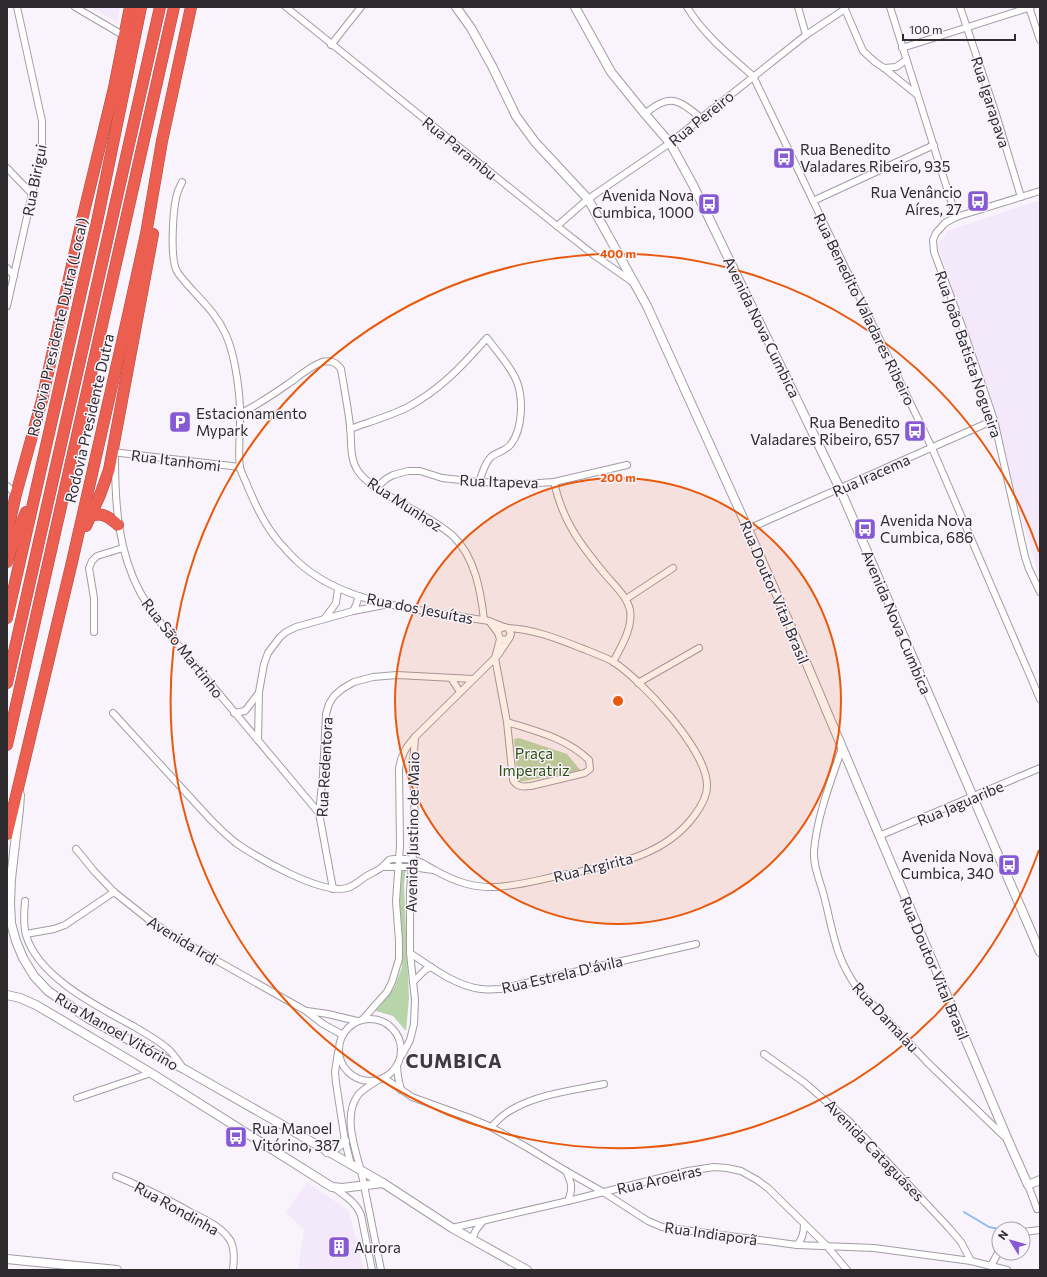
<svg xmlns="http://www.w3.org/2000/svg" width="1047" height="1277" viewBox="0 0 1047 1277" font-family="Commissioner,sans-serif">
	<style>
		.built { fill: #f4e9fa }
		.green { fill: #b8d5aa }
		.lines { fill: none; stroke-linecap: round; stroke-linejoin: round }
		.stream { stroke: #8dbbf3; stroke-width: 2 }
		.street-casing { stroke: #a29ca5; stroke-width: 8 }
		.secondary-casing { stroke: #a29ca5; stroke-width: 10 }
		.highway-casing { stroke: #aa4c44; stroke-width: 12 }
		.street { stroke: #fff; stroke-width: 6 }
		.secondary { stroke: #fff; stroke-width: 8 }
		.highway { stroke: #ec5e50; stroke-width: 11 }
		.ring { fill: none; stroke: #e8590c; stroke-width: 2 }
		.labels { text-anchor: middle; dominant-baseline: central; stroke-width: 3; stroke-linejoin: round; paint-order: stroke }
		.street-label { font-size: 15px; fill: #2e2b2f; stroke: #f9f3fc }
		.poi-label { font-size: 15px; fill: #2e2b2f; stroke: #f9f3fc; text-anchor: start }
		.park-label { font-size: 15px; fill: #2b5112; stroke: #f9f3fc }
		.district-label { font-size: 19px; font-weight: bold; letter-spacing: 1px; fill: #3e3940; stroke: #f9f3fc }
		.centre { fill: #e8590c; stroke: #f9f3fc; stroke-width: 2 }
		.ring-label { font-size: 12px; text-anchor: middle; font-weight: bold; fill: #e8590c; stroke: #f9f3fc; stroke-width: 3; stroke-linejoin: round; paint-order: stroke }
	</style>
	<rect width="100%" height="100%" fill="#f9f3fc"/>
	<!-- built -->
	<g class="built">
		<polygon points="91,7 120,7 117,22"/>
		<polygon points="1040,200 1040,578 938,245 947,231"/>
		<polygon points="307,1182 349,1211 364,1270 298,1270 304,1229 286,1213"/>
	</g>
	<!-- green -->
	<g class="green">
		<polygon points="519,738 567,754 581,771 518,782 514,739"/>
		<polygon points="401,868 406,869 404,884 409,998 406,1031 393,1016 376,1011 395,986 402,967 399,885"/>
	</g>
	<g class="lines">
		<!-- stream -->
		<polyline class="stream" points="964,1212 989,1227 999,1229"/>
		<!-- street casing -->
		<g class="street-casing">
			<g id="street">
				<polyline points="75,7 121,34"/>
				<polyline points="286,7 557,226 594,255 634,283"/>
				<path d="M687 7C704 35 729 55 753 76L932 448 1040 699"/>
				<polyline points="798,7 806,35"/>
				<polyline points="844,7 863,51 875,62 884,68 916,94"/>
				<polyline points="890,7 956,217"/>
				<polyline points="960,7 995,111 1021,197"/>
				<polyline points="1029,7 1040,40"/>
				<polyline points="331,45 361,7"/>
				<polyline points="902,48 1031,7"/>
				<polyline points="884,68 896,67 906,60"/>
				<path d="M645 114C669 93 678 99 701 118"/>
				<polyline points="7,168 32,194"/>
				<path d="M182 182C181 185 179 188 178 191 173 205 169 261 178 273 194 295 214 308 226 335 236 358 241 398 240 424 240 435 238 457 240 467 241 473 245 479 247 485 256 506 264 524 279 542 285 548 290 555 296 560 344 607 427 610 489 621L504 627"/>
				<polyline points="1040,191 956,217 945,223 936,233 933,240 934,252 963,329 994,420 1025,557 1029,569 1040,592"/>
				<polyline points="813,201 934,145"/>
				<polyline points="557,226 588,199 670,143 806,35 845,9"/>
				<polyline points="7,268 14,276"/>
				<polyline points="7,306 42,150 42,121 17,7"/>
				<path d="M241 413C258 405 275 393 291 382 300 375 311 366 322 362 331 360 336 362 341 369 344 388 348 407 350 426 352 441 349 458 358 471 367 484 383 492 396 500 415 511 436 521 453 536 475 557 481 592 484 620"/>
				<path d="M350 429C369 422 390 416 408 407 441 389 462 366 487 338 497 352 511 366 517 382 523 398 523 429 511 444 506 451 497 452 491 457 485 462 482 474 479 482"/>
				<polyline points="112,452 240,467"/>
				<path d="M115 458C115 504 118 551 140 592 150 610 162 625 174 640L319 813"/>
				<path d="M554 482C562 520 580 544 604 573 613 584 627 596 630 610 633 628 621 647 613 662"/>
				<polyline points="7,486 16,494"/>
				<polyline points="376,488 386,479 393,475 408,471 420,471 442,478 479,482 524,484 554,482 627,465"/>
				<polyline points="748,529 994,420"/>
				<polyline points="626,599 673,568"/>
				<polyline points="353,611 356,605 359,596"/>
				<polyline points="325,618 336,603 338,589"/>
				<polyline points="489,621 498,633 500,639 507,640 511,634 508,628 505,627 499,629 498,633"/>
				<polyline points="94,632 94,598 89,568 92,561 97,556 123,548"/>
				<path d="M500 639 495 658 507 722 513 780C517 787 522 787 531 786L585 773 590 769 589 760C566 738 536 731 507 722"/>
				<polyline points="451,678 460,692"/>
				<polyline points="638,683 699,648"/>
				<path d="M113 713 211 820C219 828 227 836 236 843 258 858 321 895 347 888 354 886 359 881 365 877 371 873 378 871 383 866 385 865 387 862 389 860 393 858 401 859 406 859 421 860 425 865 436 871 456 882 474 888 496 887 518 886 541 879 563 875 610 865 663 858 694 816 700 808 707 797 707 786 708 751 641 679 612 661 602 656 591 652 581 648 558 639 533 629 508 628"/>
				<polyline points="234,713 245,711 258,694"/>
				<polyline points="258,740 259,692 264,664 268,653 280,637 286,632 296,627 353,611 384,605"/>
				<path d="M842 748C831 781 817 816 814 851 813 866 820 881 824 896 833 931 835 958 858 989L928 1063 1007 1139"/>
				<polyline points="879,836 1040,768"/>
				<polyline points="76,849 94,871 114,892 148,919 175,937 306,1011 323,1024 343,1035"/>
				<polyline points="383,867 412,867 433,870"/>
				<polyline points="333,889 319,813 323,775 326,714 329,704 334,696 342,689 354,682 373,677 397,675 473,679"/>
				<path d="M25 901C24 912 23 924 26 935 38 977 98 1007 135 1027 146 1034 158 1040 168 1049 174 1054 178 1061 183 1068"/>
				<polyline points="26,934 54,929 65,925 114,892"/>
				<path d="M410 953C431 967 455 986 481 989 487 990 494 989 500 989L696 944"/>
				<polyline points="413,982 425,970 431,967"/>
				<polyline points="307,1011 328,1014 357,1021"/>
				<circle cx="370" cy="1050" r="31"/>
				<path d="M363 1019 387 992 392 982 399 959V941L396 901 400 846 399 769C401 755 406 747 415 737L498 655 510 637"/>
				<polyline points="338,1052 335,1072 336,1083 345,1141 351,1165"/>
				<polyline points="764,1054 805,1083 850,1122 949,1228 961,1242 971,1261"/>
				<polyline points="402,1055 410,1040 414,1024 415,1000 410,953 410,891 415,827 413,765 415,737"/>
				<polyline points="397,1066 398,1077 401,1090"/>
				<polyline points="384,1078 412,1097 470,1118 491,1127 528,1148 566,1171 603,1192 648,1221 662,1227 797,1245 874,1248 971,1261 1007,1270"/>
				<path d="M378 1080C371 1085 363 1089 358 1095 340 1120 360 1159 364 1185L381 1270"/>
				<polyline points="77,1098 151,1073"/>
				<path d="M491 1127C498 1120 504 1113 513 1109 538 1094 575 1090 604 1084"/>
				<path d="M566 1171C572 1184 573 1188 568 1201"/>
				<path d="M116 1176C142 1187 166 1198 190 1212 204 1219 221 1226 230 1240 235 1249 234 1260 233 1270"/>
				<polyline points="1028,1185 1037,1209"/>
				<path d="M333 1187C345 1196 356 1202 361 1215L372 1270"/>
				<polyline points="452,1228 568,1201 688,1171 714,1167 727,1168 741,1171 757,1180 768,1188 826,1245 847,1270"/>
				<polyline points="1023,1232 1040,1230"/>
				<polyline points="472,1239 476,1230 483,1221"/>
				<path d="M797 1245C803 1239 804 1232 804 1224"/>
				<polyline points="991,1266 999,1251"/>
			</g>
		</g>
		<!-- secondary casing -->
		<g class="secondary-casing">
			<g id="secondary">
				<polyline points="456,7 471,28 492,66 516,116 535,142 588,199 647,306 748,529 795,636 1008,1140 1028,1185 1040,1180"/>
				<polyline points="575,7 611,72 645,114 670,143 693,185 840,489 1040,952"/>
				<polyline points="20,795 19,809 11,879 10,903 11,923 16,941 23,958 34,976 48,991 89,1019 184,1069 279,1123 383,1183 452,1228 527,1270"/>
				<polyline points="7,995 20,998 36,1005 151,1073 332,1187 342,1188 383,1183"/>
				<polyline points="327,1152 336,1148 345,1141"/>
				<polyline points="7,1259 117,1270"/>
			</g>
		</g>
		<!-- highway casing -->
		<g class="highway-casing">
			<g id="highway">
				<path d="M88 518C100 510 109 517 118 525"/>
				<polyline points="86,526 100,495 109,470 153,234"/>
				<polyline points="7,534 16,494 42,400 82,220 114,88 130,7"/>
				<polyline points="7,562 14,540 26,512"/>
				<polyline points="7,618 98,217 141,7"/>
				<polyline points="7,683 160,7"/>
				<polyline points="7,745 174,7"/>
				<polyline points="7,834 72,562 127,320 146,234 162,141 191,7"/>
			</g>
		</g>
		<!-- street -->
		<use href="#street" class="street"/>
		<!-- secondary -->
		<use href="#secondary" class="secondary"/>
		<!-- highway -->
		<use href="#highway" class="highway"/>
	</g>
	<!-- distance rings -->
	<circle cx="618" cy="701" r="223" fill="#e8590c" fill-opacity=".12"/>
	<g class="ring">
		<circle cx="618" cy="701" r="223"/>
		<path d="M1039 850A447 447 0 1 1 1039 552"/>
	</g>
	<!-- icons -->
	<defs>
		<g id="bus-square" transform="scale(1.15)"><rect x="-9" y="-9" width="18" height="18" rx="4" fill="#855ad4" stroke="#f9f3fc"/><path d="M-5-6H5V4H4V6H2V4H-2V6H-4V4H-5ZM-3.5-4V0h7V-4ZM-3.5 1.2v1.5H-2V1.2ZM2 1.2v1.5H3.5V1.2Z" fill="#fff"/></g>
		<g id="parking-square" transform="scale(1.15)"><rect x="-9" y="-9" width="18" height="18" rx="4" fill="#855ad4" stroke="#f9f3fc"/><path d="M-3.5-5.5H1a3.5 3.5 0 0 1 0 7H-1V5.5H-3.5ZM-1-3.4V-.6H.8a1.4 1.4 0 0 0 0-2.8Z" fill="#fff"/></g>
		<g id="building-square" transform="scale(1.15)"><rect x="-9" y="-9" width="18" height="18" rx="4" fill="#855ad4" stroke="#f9f3fc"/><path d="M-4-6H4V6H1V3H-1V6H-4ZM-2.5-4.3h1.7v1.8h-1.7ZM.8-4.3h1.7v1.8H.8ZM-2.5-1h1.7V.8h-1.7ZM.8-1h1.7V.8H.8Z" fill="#fff"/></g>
	</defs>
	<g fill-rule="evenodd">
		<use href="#bus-square" x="784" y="158"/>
		<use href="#bus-square" x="978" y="201"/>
		<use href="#bus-square" x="709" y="204"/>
		<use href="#parking-square" x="180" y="422"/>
		<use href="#bus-square" x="915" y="431"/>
		<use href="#bus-square" x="865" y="529"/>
		<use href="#bus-square" x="1009" y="865"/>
		<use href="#bus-square" x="236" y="1137"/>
		<use href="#building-square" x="339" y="1247"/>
	</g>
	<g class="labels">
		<!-- street labels -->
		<g class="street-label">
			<text transform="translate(991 102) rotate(72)">Rua Igarapava</text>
			<text transform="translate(701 118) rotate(-39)">Rua Pereiro</text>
			<text transform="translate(460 148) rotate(39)">Rua Parambu</text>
			<text transform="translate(34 180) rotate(-79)">Rua Birigui</text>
			<text transform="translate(865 309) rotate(64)">Rua Benedito Valadares Ribeiro</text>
			<text transform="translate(57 327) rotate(-77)">Rodovia Presidente Dutra (Local)</text>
			<text transform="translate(762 327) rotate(64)">Avenida Nova Cumbica</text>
			<text transform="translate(969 354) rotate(71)">Rua João Batista Nogueira</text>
			<text transform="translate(89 418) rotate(-77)">Rodovia Presidente Dutra</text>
			<text transform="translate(176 460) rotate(7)">Rua Itanhomi</text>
			<text transform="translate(871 475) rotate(-24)">Rua Iracema</text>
			<text transform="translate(499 481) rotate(2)">Rua Itapeva</text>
			<text transform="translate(405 504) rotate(33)">Rua Munhoz</text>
			<text transform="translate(775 592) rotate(67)">Rua Doutor Vital Brasil</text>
			<text transform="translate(420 608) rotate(11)">Rua dos Jesuítas</text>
			<text transform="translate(897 622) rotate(67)">Avenida Nova Cumbica</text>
			<text transform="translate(183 648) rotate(52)">Rua São Martinho</text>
			<text transform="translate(324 767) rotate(-87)">Rua Redentora</text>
			<text transform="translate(960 803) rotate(-23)">Rua Jaguaribe</text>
			<text transform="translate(412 832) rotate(-89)">Avenida Justino de Maio</text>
			<text transform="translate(593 867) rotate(-14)">Rua Argirita</text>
			<text transform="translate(183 940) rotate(31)">Avenida Irdi</text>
			<text transform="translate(935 968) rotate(67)">Rua Doutor Vital Brasil</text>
			<text transform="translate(562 974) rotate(-13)">Rua Estrela D'ávila</text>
			<text transform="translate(886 1017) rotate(47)">Rua Damalau</text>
			<text transform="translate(117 1031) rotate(30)">Rua Manoel Vitórino</text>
			<text transform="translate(875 1150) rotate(46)">Avenida Cataguáses</text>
			<text transform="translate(659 1179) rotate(-13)">Rua Aroeiras</text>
			<text transform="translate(177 1208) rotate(29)">Rua Rondinha</text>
			<text transform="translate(711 1233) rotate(8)">Rua Indiaporã</text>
		</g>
		<!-- poi labels -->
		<g class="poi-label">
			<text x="800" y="149">Rua Benedito<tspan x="800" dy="17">Valadares Ribeiro, 935</tspan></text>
			<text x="962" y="192" text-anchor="end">Rua Venâncio<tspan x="962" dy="17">Aíres, 27</tspan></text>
			<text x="694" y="195" text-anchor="end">Avenida Nova<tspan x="694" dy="17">Cumbica, 1000</tspan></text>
			<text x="196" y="413">Estacionamento<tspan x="196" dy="17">Mypark</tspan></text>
			<text x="900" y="422" text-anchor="end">Rua Benedito<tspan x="900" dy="17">Valadares Ribeiro, 657</tspan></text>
			<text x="880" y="520">Avenida Nova<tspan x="880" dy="17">Cumbica, 686</tspan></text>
			<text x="994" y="856" text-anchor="end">Avenida Nova<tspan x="994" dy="17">Cumbica, 340</tspan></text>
			<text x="252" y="1128">Rua Manoel<tspan x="252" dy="17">Vitórino, 387</tspan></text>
			<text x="354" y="1247">Aurora</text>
		</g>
		<!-- park labels -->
		<g class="park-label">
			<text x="534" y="753">Praça<tspan x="534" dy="17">Imperatriz</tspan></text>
		</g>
		<!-- district labels -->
		<g class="district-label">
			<text x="454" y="1060">CUMBICA</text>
		</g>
	</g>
	<circle cx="618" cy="701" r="6" class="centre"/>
	<g class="ring-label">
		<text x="618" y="258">400 m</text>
		<text x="618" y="482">200 m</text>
	</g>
	<!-- border -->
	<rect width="1047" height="1277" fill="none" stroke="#2e2b2f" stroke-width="16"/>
	<!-- north arrow -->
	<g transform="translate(1011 1241) rotate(307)"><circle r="19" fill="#f9f3fc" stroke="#a8a3aa"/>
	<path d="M0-3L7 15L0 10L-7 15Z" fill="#855ad4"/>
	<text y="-6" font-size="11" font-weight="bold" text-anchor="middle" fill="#2e2b2f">N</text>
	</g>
	<!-- scale -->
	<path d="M903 34v6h112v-6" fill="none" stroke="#2e2b2f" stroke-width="2"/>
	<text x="909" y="34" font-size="12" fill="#2e2b2f" stroke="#f9f3fc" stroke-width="3" paint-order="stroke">100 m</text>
</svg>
